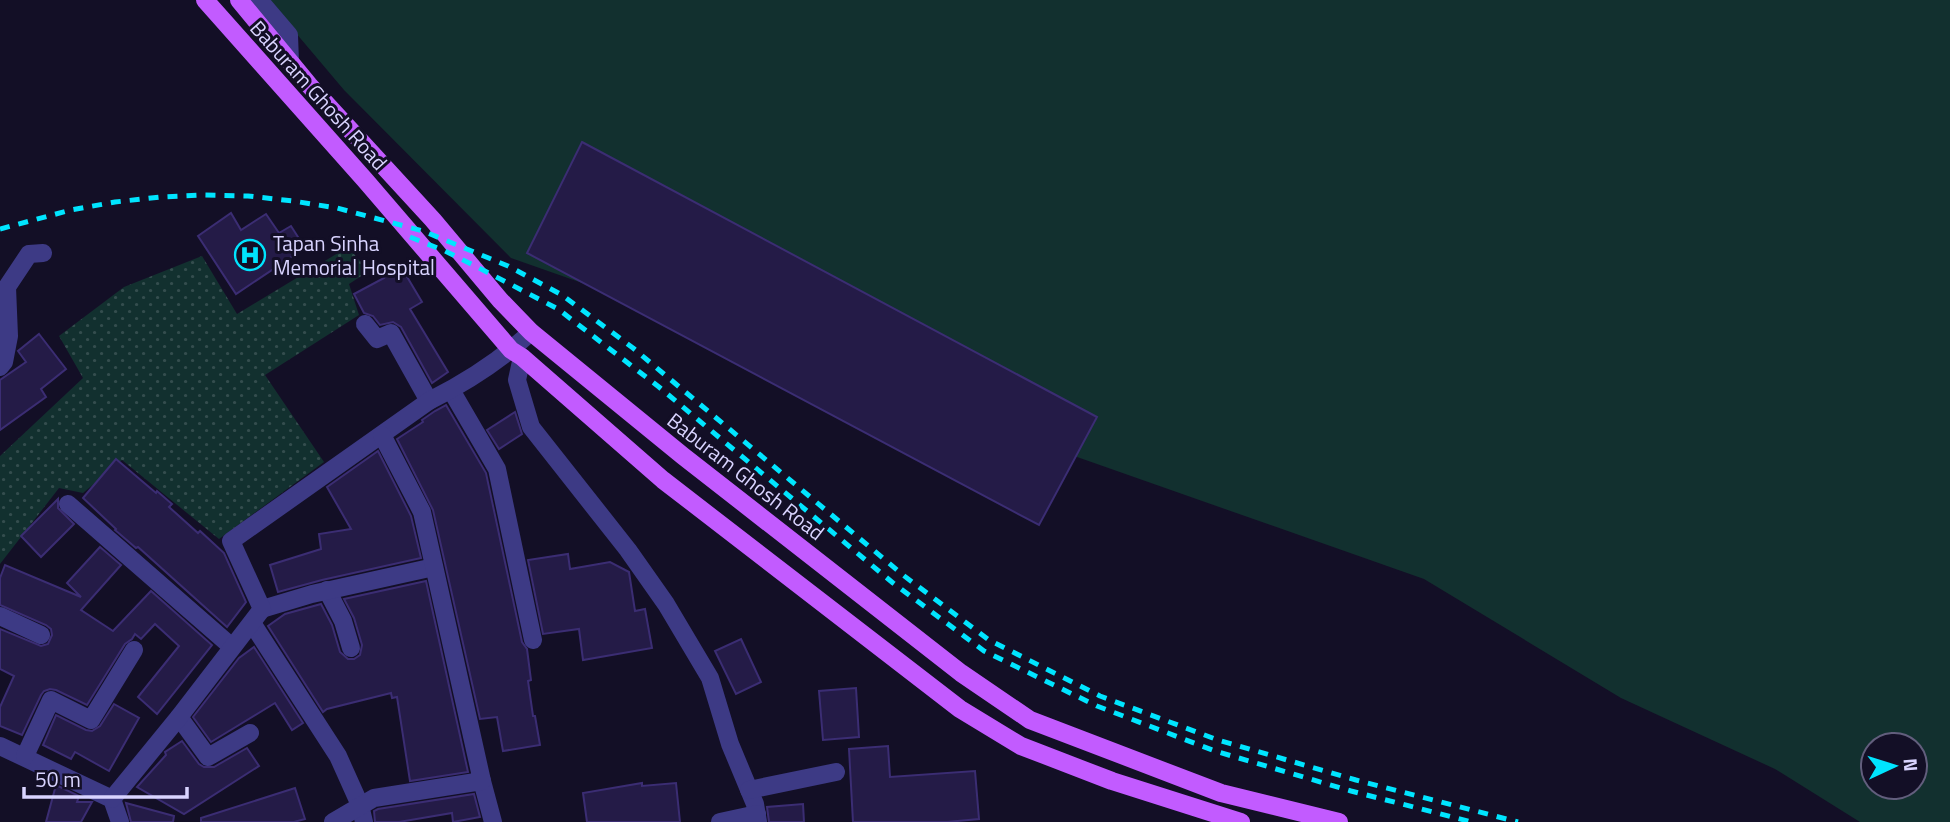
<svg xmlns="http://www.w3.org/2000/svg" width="1950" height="822" viewBox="0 0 1950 822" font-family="'Titillium Web',sans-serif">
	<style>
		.green { fill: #12302f; fill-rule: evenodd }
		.park { fill: url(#park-dots) }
		.building { fill: #241b47; stroke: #3b2d73; stroke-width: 2 }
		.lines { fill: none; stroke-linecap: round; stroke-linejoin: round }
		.minor { stroke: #3d3a85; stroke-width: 18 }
		.major { stroke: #c25bff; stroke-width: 18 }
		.rail { stroke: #00e5ff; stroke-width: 5; stroke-dasharray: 10 9; stroke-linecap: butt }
		.labels { text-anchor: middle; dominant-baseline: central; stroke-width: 6; stroke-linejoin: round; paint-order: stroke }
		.street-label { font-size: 21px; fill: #d9d4ff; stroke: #130f26 }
		.poi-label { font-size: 21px; fill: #d9d4ff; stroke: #130f26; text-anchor: start }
	</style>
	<defs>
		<pattern id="park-dots" width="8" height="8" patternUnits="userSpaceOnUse" patternTransform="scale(1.75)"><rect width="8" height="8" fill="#12302f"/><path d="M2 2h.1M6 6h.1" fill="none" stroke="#344d4e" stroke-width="1.8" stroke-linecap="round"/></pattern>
	</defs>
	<rect width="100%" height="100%" fill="#130f26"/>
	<!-- green -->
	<path class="green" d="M268 0H1950V822H1860L1775 769 1621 698 1424 579 511 258 344 90ZM1873 745H1915V787H1873Z"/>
	<!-- park -->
	<polygon class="park" points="348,247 369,271 349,284 359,315 265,375 324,462 219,539 122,460 83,493 59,488 0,564 0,456 83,378 59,336 124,287 202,256 237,314"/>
	<!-- building -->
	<g class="building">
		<polygon points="582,142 1097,417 1039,525 527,253"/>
		<polygon points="231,213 241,230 266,214 279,233 291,226 305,248 236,294 198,236"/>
		<polygon points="400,265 422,302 410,309 448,372 432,383 401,327 393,322 380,325 373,316 364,313 354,294 384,278 383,276"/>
		<polygon points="39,334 66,369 41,389 46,397 0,430 0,380 26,362 18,351"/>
		<polygon points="446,405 486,473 522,642 527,649 531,680 528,681 533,716 535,716 540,745 503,751 497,717 480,719 433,510 397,439 423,422 422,420 435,411"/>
		<polygon points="515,412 522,434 499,449 487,430"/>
		<polygon points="378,451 411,516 421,558 322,580 278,592 270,565 321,549 319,534 351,529 327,487"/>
		<polygon points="116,459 156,493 157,491 172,504 169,507 198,533 200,531 224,553 246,602 227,627 138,547 136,548 115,530 116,529 83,498"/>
		<polygon points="58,499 58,508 74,524 41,557 21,536"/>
		<polygon points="100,547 121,565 81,610 113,631 151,591 212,645 157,714 138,697 179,646 155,624 141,639 135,634 132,639 125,644 87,705 56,690 50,689 44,691 41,695 22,735 0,726 0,707 14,676 0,669 0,629 41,646 48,644 52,635 51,629 46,625 0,605 0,578 5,565 81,597 67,583"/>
		<polygon points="568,554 570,569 610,562 629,572 635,611 645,609 652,648 583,660 579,629 543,634 528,560"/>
		<polygon points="426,581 468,772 410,781 397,697 392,698 391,693 327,709 323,712 268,626 285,614 321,604 332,625 340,652 348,659 354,659 360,655 362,645 354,618 344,599"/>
		<polygon points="741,639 761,682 736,694 715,651"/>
		<polygon points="254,647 303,723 292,730 275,703 211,742 193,717 239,658"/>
		<polygon points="856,688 859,737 823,740 819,691"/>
		<polygon points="114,704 139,718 109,771 75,752 71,759 43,745 56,715 86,730 92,731 100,726"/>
		<polygon points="182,741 199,764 204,767 214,767 247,748 259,766 184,814 137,787 166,755 165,752"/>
		<polygon points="888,746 890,777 975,771 979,819 947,822 853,822 849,749"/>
		<polygon points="642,783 642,786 676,783 680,822 587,822 583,793"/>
		<polygon points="56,785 79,796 77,802 92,802 81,822 46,822"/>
		<polygon points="295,788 305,819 294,822 201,822 201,818"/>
		<polygon points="474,794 480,817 453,822 452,813 399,822 375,822 374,811 378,809"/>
		<polygon points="126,803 174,816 173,822 131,822"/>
		<polygon points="803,804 804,822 769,822 767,807"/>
	</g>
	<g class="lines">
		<!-- minor -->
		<g class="minor">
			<polyline points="259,0 289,35 290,62"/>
			<polyline points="365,324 377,339 391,333 429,401"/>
			<polyline points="522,357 517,380 531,427 628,550 666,604 710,678 730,744 755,804 758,822"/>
			<polyline points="0,367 4,362 9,336 7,287 29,254 43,253"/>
			<polyline points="451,390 497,469 533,640"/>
			<polyline points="68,504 232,647"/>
			<polyline points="327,590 343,621 351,648"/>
			<polyline points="262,609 312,594 434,567"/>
			<polyline points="0,616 41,635"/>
			<polyline points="252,623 338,756 360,805 364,822"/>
			<polyline points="179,717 208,757 250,733"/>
			<polyline points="0,746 112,799 120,822"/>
			<polyline points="25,756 51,700 91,720 134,650"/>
			<polyline points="482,781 493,822"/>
			<polyline points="749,790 836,772"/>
			<path d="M112 799 179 717 262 609 231 541 429 401C465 383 501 360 531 332"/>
			<polyline points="333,822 374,798 482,781 422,512 382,435"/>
			<polyline points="720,822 757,814"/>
		</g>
		<!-- major -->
		<g class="major">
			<polyline points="205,0 365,180 511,350 522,357 663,480 960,709 1021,746 1112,781 1241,822"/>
			<polyline points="239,0 309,85 433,220 500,300 531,332 683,456 961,673 1030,720 1221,793 1339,822"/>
		</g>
		<!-- rail -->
		<g class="rail">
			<polyline points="0,229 71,210 115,202 160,197 204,195 248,196 293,201 337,208 423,231 508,266 562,295 633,348 903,575 989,640 1100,696 1218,740 1356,780 1518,822"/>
			<polyline points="410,237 445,251 479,268 558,309 659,387 893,583 984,651 1097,706 1215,751 1351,791 1472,822"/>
		</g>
	</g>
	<!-- icons -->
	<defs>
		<g id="hospital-ring" transform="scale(1.575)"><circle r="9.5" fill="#130f26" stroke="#00e5ff" stroke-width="1.5"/><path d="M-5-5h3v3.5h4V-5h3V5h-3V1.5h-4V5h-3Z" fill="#00e5ff"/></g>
	</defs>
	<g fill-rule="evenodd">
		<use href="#hospital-ring" x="250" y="255"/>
	</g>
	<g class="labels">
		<!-- street labels -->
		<g class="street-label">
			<text transform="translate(319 95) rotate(48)">Baburam Ghosh Road</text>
			<text transform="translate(746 476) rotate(38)">Baburam Ghosh Road</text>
		</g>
		<!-- poi labels -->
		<g class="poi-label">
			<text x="273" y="243">Tapan Sinha<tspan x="273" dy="24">Memorial Hospital</tspan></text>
		</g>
	</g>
	<!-- north arrow -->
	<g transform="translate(1894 766) rotate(86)"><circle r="33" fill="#130f26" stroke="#625e7d" stroke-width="2"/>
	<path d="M0-5L12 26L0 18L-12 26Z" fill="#00e5ff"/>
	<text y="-10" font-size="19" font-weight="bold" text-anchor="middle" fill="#d9d4ff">N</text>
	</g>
	<!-- scale -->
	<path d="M24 787v10h163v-10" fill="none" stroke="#d9d4ff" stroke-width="3.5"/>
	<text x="35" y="787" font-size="21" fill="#d9d4ff" stroke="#130f26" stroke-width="5" paint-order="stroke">50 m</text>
</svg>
